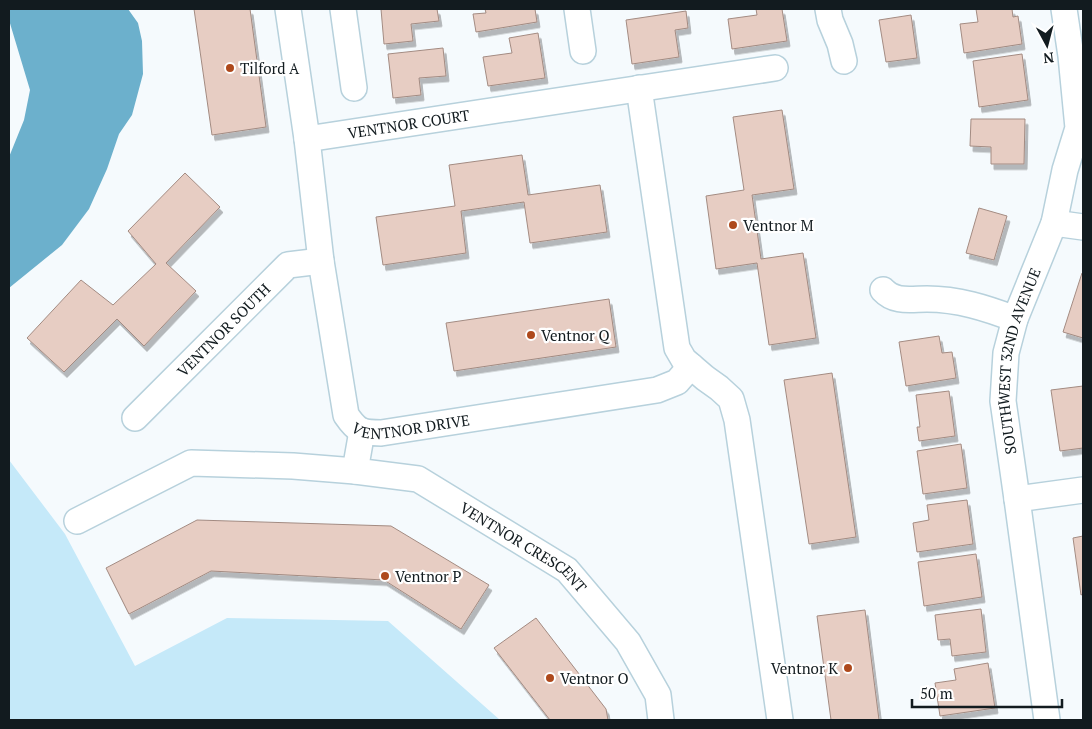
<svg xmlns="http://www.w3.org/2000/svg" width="1092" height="729" viewBox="0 0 1092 729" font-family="'PT Serif',serif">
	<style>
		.green { fill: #c5e9f9 }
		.water { fill: #6cb0cc }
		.building { fill: #e7cdc3; stroke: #a38b82; filter: url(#shadow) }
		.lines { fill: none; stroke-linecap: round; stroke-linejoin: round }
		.minor-casing { stroke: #b7d1dc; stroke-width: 28 }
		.minor { stroke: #fff; stroke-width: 25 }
		.poi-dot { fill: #ae491c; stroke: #fff; stroke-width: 2 }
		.labels { text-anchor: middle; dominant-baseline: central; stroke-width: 4.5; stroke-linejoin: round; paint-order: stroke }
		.poi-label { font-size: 15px; fill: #121b1f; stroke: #fff; text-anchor: start }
		.street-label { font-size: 15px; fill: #121b1f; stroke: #fff }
	</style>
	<defs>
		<filter id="shadow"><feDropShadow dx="3" dy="5.5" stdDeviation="0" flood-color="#0004"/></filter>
	</defs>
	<rect width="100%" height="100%" fill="#f5fafd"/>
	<!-- green -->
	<polygon class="green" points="9,460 65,534 135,666 227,618 388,621 500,720 9,720"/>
	<!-- water -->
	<polygon class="water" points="9,9 128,9 138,23 142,41 143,74 132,115 119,134 107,169 89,209 62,245 9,288 9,157 24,120 30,90 9,20"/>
	<!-- building -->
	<g class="building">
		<polygon points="194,9 250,9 266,127 212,135"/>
		<polygon points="381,9 437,9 439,21 411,24 413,41 384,44"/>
		<polygon points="485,9 535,9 537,22 476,32 473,14 486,13"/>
		<polygon points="756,9 782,9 787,41 732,49 728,19 757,15"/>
		<polygon points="976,9 1012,9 1013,17 1018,16 1022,44 964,53 960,24 978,22"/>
		<polygon points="686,11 688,28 675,30 679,57 632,64 626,20"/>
		<polygon points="911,15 917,58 886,62 879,20"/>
		<polygon points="538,33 545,78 488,86 483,57 512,53 509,38"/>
		<polygon points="443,48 446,76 419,78 421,95 393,98 388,54"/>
		<polygon points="1022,54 1028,100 979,107 973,61"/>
		<polygon points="782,110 794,189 752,195 761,259 803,253 816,338 769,345 757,263 716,269 706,196 744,190 733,117"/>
		<polygon points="971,119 1025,119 1024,164 991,164 991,147 970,146"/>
		<polygon points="522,155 528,195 600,185 607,232 530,243 524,202 461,211 466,253 383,265 376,217 455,206 449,165"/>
		<polygon points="185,173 220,207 166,263 196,291 144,346 117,319 64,372 27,338 81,280 113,305 156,264 128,231"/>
		<polygon points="979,208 1007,216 994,260 966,253"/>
		<polygon points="1082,273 1083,273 1083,338 1063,332"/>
		<polygon points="609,299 616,347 454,371 446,323"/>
		<polygon points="939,336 942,353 952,352 956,378 906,386 899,342"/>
		<polygon points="832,373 856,537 809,544 784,380"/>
		<polygon points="1083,386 1083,448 1060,451 1051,390"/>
		<polygon points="949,391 955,436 919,441 917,427 920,427 916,395"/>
		<polygon points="961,444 967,488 923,494 917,451"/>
		<polygon points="967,500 973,544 917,552 913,523 929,520 927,505"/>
		<polygon points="197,520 391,526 489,585 461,629 384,580 211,571 129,614 106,568"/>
		<polygon points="1083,536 1083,594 1081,595 1073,538"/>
		<polygon points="976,554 982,597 924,606 918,562"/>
		<polygon points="981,609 986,652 952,656 950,639 938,640 935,615"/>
		<polygon points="865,610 879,720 831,720 817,616"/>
		<polygon points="536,618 606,709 608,720 550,720 494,648"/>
		<polygon points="988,663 995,708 940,716 935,683 956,680 954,669"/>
	</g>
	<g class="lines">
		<!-- minor casing -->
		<g class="minor-casing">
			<g id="minor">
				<path id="s1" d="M288 9 307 139 775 68"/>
				<polyline points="343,9 354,88"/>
				<polyline points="577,9 583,51"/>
				<polyline points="828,9 830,20 840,44 844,61"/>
				<polyline points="639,88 677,348 684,360 705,378 719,388 731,399 737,420 780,720"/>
				<path id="s2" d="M307 139 321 261 346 415C357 431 361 433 381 433L657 390 677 382 691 366"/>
				<polyline points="1054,223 1083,227"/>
				<path d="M883 290C895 303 911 299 927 299 958 299 986 308 1015 319"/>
				<path id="s3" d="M135 418 288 265 321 261"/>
				<path id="s4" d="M362 431 355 471 418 479 567 570 628 642 658 695 661 720"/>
				<polyline points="1017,499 1083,490"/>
				<polyline points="77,521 191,463 293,466 355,471"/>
				<path id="s5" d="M1047 720 1017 499 1003 401 1006 353 1015 319 1054 223 1065 170 1078 128 1071 56 1064 9"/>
			</g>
		</g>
		<!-- minor -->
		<use href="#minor" class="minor"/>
	</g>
	<!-- markers -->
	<g class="poi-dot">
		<circle cx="230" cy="68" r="5"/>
		<circle cx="733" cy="225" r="5"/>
		<circle cx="531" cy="335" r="5"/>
		<circle cx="385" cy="576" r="5"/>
		<circle cx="848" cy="668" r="5"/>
		<circle cx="550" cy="678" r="5"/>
	</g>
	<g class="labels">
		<!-- poi labels -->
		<g class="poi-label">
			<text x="240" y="68">Tilford A</text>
			<text x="743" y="225">Ventnor M</text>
			<text x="541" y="335">Ventnor Q</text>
			<text x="395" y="576">Ventnor P</text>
			<text x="838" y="668" text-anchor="end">Ventnor K</text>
			<text x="560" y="678">Ventnor O</text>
		</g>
		<!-- street labels -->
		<g class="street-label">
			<text stroke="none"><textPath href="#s1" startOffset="234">VENTNOR COURT</textPath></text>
			<text stroke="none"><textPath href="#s3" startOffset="125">VENTNOR SOUTH</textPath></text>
			<text stroke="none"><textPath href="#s5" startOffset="364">SOUTHWEST 32ND AVENUE</textPath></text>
			<text stroke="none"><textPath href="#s2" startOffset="351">VENTNOR DRIVE</textPath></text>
			<text stroke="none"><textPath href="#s4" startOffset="230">VENTNOR CRESCENT</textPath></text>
		</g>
	</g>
	<!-- border -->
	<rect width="1092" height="729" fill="none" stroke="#121b1f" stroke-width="20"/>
	<!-- north arrow -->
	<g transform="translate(1047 45) rotate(173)" stroke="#ffffff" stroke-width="4" paint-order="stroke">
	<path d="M0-4L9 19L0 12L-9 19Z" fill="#121b1f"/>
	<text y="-8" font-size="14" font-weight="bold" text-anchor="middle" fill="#121b1f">N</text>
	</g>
	<!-- scale -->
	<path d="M912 699v8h150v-8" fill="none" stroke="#121b1f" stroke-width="2.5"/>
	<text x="920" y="699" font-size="15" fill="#121b1f" stroke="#ffffff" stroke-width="4" paint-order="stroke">50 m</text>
</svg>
